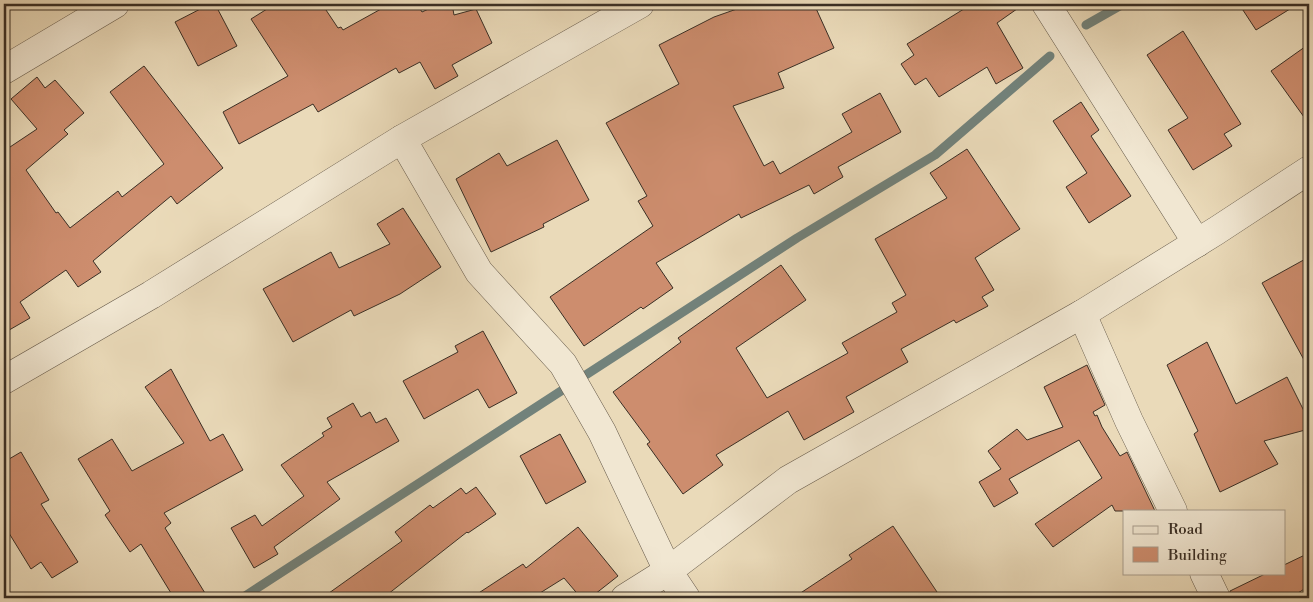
<svg xmlns="http://www.w3.org/2000/svg" width="1313" height="602" viewBox="0 0 1313 602" font-family="'Libre Bodoni',serif">
	<style>
		.lines { fill: none; stroke-linecap: round; stroke-linejoin: round }
		.stream { stroke: #72827b; stroke-width: 9 }
		.building { fill: #cd8d6e; stroke: #3a2f25 }
		.minor-casing { stroke: #665a4a; stroke-width: 29 }
		.minor { stroke: #f1e7d2; stroke-width: 28 }
	</style>
	<rect width="100%" height="100%" fill="#eadab9"/>
	<filter id="stains"><feTurbulence type="fractalNoise" baseFrequency=".004" numOctaves="4"/><feColorMatrix values="0 0 0 0 .2 0 0 0 0 .09 0 0 0 0 .02 0 0 0 .5 -.17"/></filter>
	<radialGradient id="worn" r=".72"><stop offset=".6" stop-color="#630" stop-opacity="0"/><stop offset="1" stop-color="#630" stop-opacity=".3"/></radialGradient>
	<g class="lines">
		<!-- stream -->
		<g class="stream">
			<polyline points="1086,25 1123,4"/>
			<polyline points="242,598 797,238 935,155 1050,56"/>
		</g>
	</g>
	<!-- building -->
	<g class="building">
		<polygon points="210,4 215,4 237,46 198,66 175,22"/>
		<polygon points="275,4 322,4 338,28 341,27 343,30 390,4 417,4 422,12 439,4 452,4 454,15 476,9 492,43 452,65 458,76 435,89 420,62 399,73 396,68 318,112 313,104 239,144 223,112 288,76 251,19"/>
		<polygon points="751,4 814,4 834,48 778,73 784,88 733,106 764,166 773,161 780,174 852,132 842,114 880,93 901,132 838,167 843,177 814,194 809,185 741,218 739,214 656,263 673,288 643,309 641,307 584,346 550,297 653,226 638,201 647,196 606,123 679,84 659,45 714,17"/>
		<polygon points="972,4 1024,4 997,23 1023,68 996,84 987,67 939,97 926,78 915,85 901,64 914,55 907,44"/>
		<polygon points="1239,4 1298,4 1256,30"/>
		<polygon points="1183,31 1241,124 1224,134 1232,146 1193,170 1168,130 1188,118 1147,55"/>
		<polygon points="1309,44 1309,124 1271,71"/>
		<polygon points="144,66 223,168 177,204 171,196 93,261 101,272 78,287 66,270 20,302 30,318 4,333 4,138 10,147 37,129 11,99 37,77 45,88 55,80 84,113 64,130 68,134 26,170 56,213 58,212 70,228 118,191 122,197 164,164 110,92"/>
		<polygon points="1081,102 1099,130 1091,136 1131,196 1089,223 1066,187 1087,173 1053,121"/>
		<polygon points="557,140 589,200 543,224 544,227 491,252 456,179 499,153 507,166"/>
		<polygon points="967,149 1020,229 975,258 994,290 982,297 988,306 956,323 954,320 901,349 908,362 846,397 854,412 804,440 788,411 716,455 723,465 683,494 647,444 650,442 613,392 681,342 678,338 781,265 806,300 736,348 767,398 848,353 842,343 897,312 892,303 906,295 875,239 947,198 930,173"/>
		<polygon points="403,208 441,267 400,294 354,316 351,310 293,342 263,289 331,252 339,268 390,244 377,224"/>
		<polygon points="1309,257 1309,369 1262,283"/>
		<polygon points="483,331 517,393 489,408 478,389 424,419 403,381 458,352 455,346"/>
		<polygon points="1207,342 1236,404 1287,377 1309,421 1309,429 1264,441 1278,464 1220,492 1194,434 1198,431 1167,365"/>
		<polygon points="1087,365 1105,405 1093,412 1095,416 1097,415 1102,427 1120,456 1127,452 1155,511 1115,511 1112,505 1053,547 1035,524 1102,478 1079,440 1009,479 1018,493 994,507 979,482 1001,469 988,451 1017,429 1027,440 1063,427 1044,387"/>
		<polygon points="171,369 210,441 223,434 243,470 164,513 171,523 165,528 208,598 174,598 141,544 130,552 105,515 110,511 78,459 112,439 132,471 184,443 145,387"/>
		<polygon points="353,403 361,417 370,412 376,423 386,418 399,441 327,482 340,499 274,547 278,554 254,568 231,528 255,515 262,526 304,496 281,465 324,436 322,433 332,427 327,418"/>
		<polygon points="560,434 586,482 546,504 520,456"/>
		<polygon points="21,452 49,500 41,504 78,562 52,578 41,562 31,569 4,525 4,462"/>
		<polygon points="476,487 496,514 468,533 467,532 383,598 322,598 402,541 395,532 430,505 433,508 461,488 466,494"/>
		<polygon points="893,526 941,598 793,598 852,559 849,555"/>
		<polygon points="578,527 618,576 590,598 581,598 564,578 532,598 471,598 523,564 526,568"/>
		<polygon points="1309,553 1309,586 1290,598 1231,598 1230,591 1267,573 1284,573 1284,565"/>
	</g>
	<g class="lines">
		<!-- minor casing -->
		<g class="minor-casing">
			<g id="minor">
				<polyline points="1046,4 1197,243"/>
				<polyline points="4,70 115,4"/>
				<polyline points="402,139 479,272 563,364 602,432 668,571 625,598"/>
				<polyline points="1082,314 1129,421 1173,511"/>
				<polyline points="4,380 151,295 402,139 640,4"/>
				<polyline points="1204,573 1216,598"/>
				<polyline points="686,598 668,571 788,480 1082,314 1216,231 1309,170"/>
			</g>
		</g>
		<!-- minor -->
		<use href="#minor" class="minor"/>
	</g>
	<!-- margin -->
	<rect width="1313" height="602" fill="none" stroke="#eadab9" stroke-width="20"/>
	<rect x="5" y="5" width="1303" height="592" fill="none" stroke="#3a2f25" stroke-width="2.5"/>
	<rect x="10" y="10" width="1293" height="582" fill="none" stroke="#3a2f25"/>
	<!-- legend -->
	<rect x="1123" y="510" width="162" height="65" fill="#f1e7d2" stroke="#a89d8d"/>
	<rect x="1133" y="526" width="25" height="8" fill="#f1e7d2" stroke="#a89d8d"/>
	<text x="1168" y="534" font-size="15" fill="#3a2f25">Road</text>
	<rect x="1133" y="547" width="25" height="15" fill="#cd8d6e" stroke="#a89d8d"/>
	<text x="1168" y="560" font-size="15" fill="#3a2f25">Building</text>
	<rect width="100%" height="100%" filter="url(#stains)"/>
	<rect width="100%" height="100%" fill="url(#worn)"/>
</svg>
